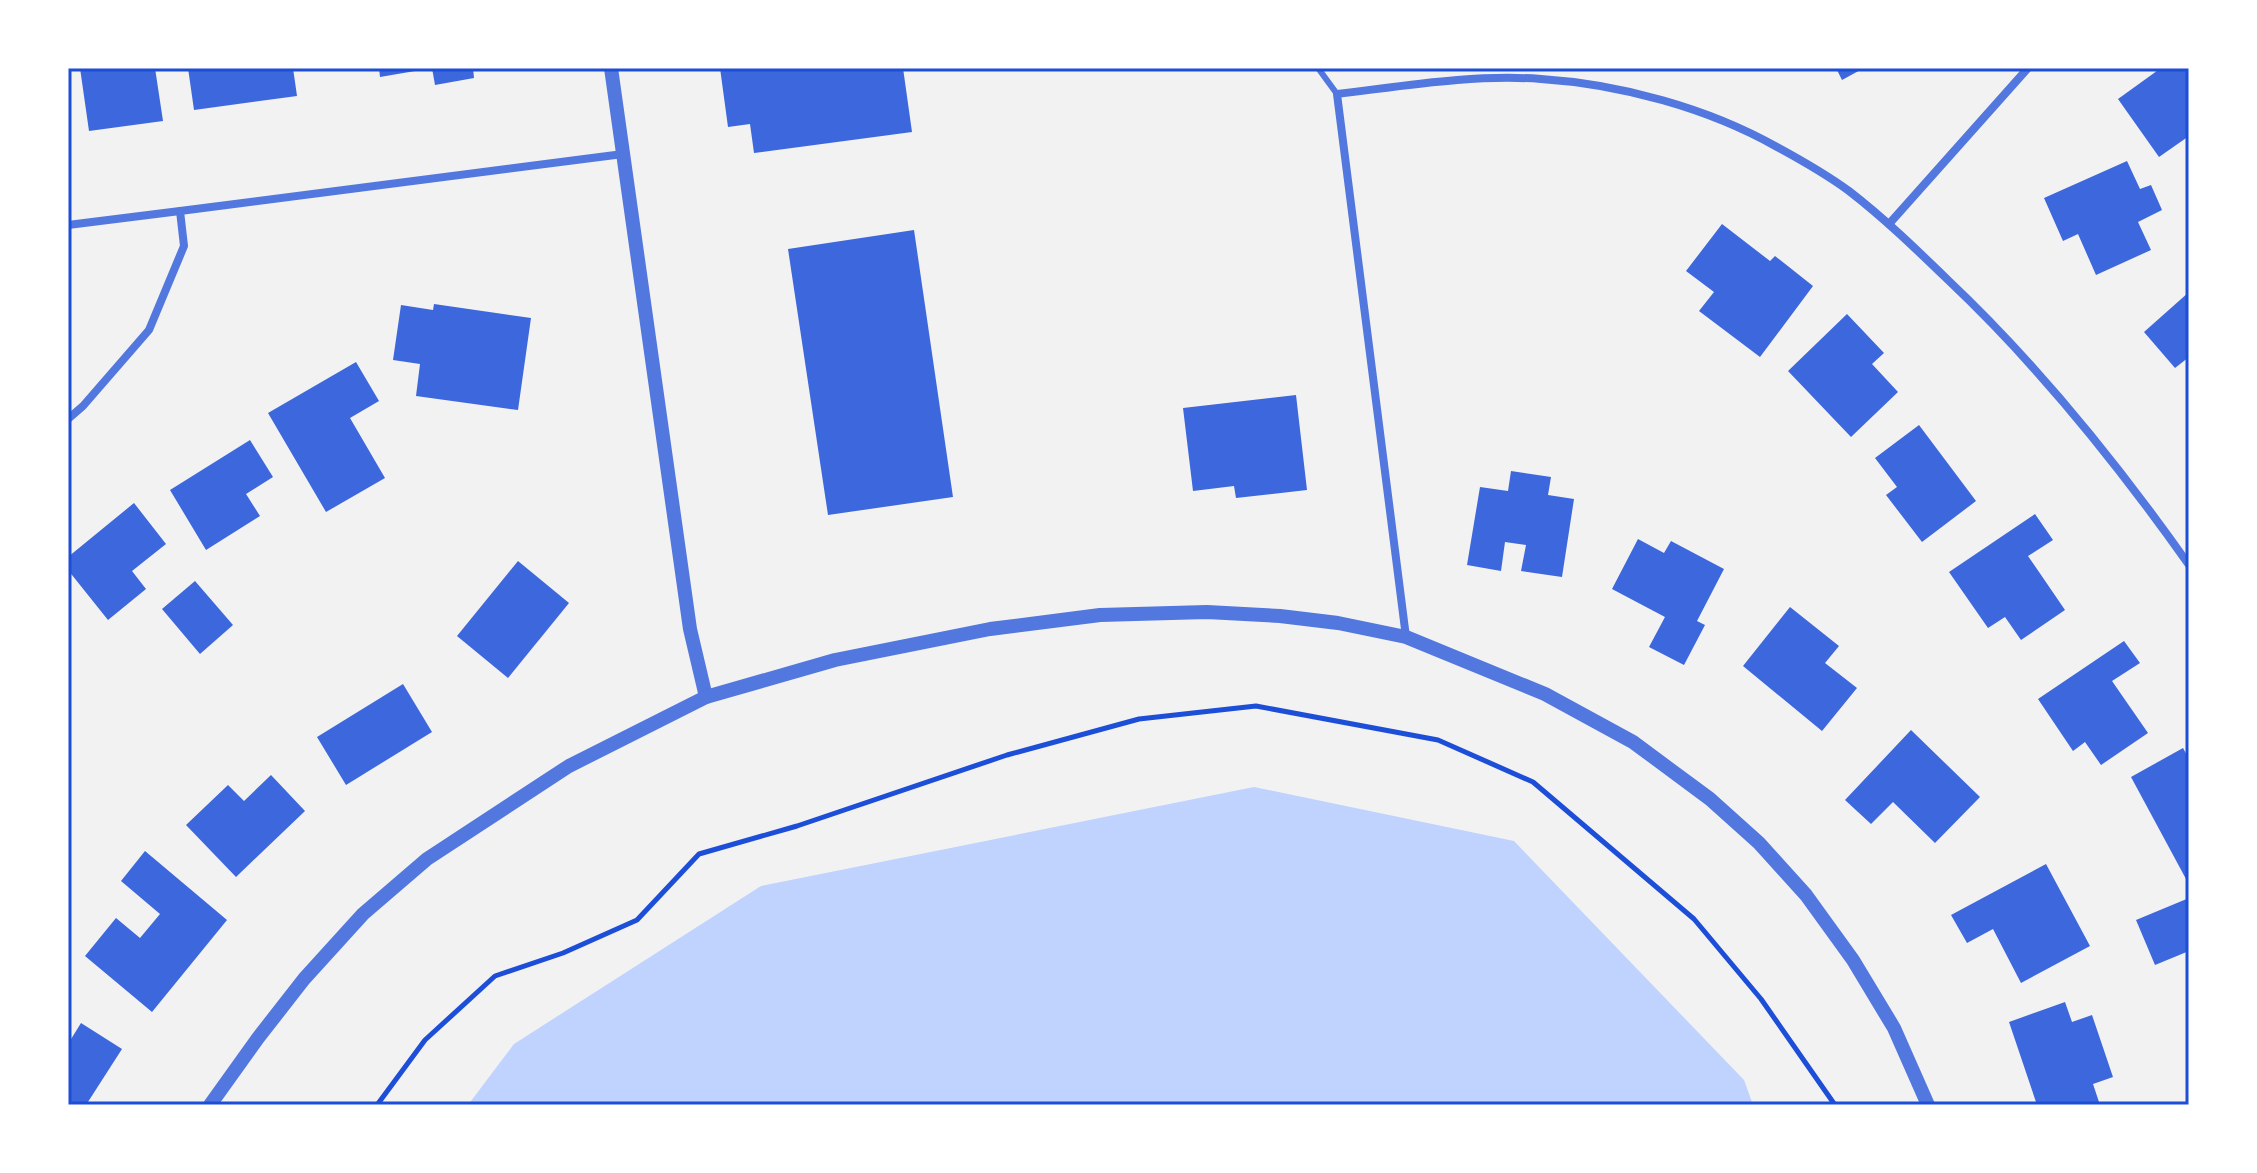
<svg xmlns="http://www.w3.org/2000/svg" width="2257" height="1173" viewBox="0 0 2257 1173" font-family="Helvetica,sans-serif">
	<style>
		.water { fill: #bfd3fe }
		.building { fill: #3d67dc }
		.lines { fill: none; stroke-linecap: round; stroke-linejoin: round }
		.path { stroke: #1d4ed8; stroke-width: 5 }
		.service { stroke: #5277de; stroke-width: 6 }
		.minor { stroke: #5277de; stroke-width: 8 }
		.tertiary { stroke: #5277de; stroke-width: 14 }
		.neatline { fill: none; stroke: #1d4ed8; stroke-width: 3 }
	</style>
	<rect width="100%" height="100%" fill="#f2f2f2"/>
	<!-- water -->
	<polygon class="water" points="1254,787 1514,841 1744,1080 1753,1105 468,1105 514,1044 761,886"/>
	<!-- building -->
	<g class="building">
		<polygon points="80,68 130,68 130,70 155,68 163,121 89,131"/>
		<polygon points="188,68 293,68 297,96 194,110"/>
		<polygon points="379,68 421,68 421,70 380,77"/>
		<polygon points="432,68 473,68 474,78 435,85"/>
		<polygon points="720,68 903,68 912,132 754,153 750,124 728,127"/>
		<polygon points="1836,68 1864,68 1842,80"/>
		<polygon points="2161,68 2189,68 2189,136 2159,157 2118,99"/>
		<polygon points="2127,161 2140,189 2151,185 2162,210 2138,222 2151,250 2096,275 2078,234 2063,241 2044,198"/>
		<polygon points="1722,224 1770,261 1775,256 1813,286 1760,357 1699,311 1714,292 1686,271"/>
		<polygon points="914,230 953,497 828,515 788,249"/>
		<polygon points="2189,292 2189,357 2175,368 2144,332"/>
		<polygon points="434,304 531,318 518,410 416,396 420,364 393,360 401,305 433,310"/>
		<polygon points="1847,314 1884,353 1872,364 1898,392 1851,437 1788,371"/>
		<polygon points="356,362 379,401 350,418 385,478 326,512 268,413"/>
		<polygon points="1296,395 1307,490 1236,498 1234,486 1193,491 1183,408"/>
		<polygon points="1919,425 1976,501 1922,542 1886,495 1897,487 1875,458"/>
		<polygon points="250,440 273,477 246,494 260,516 206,550 170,490"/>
		<polygon points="1511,471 1551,477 1548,495 1574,499 1562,577 1521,571 1526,545 1505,542 1501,571 1467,565 1480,487 1508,491"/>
		<polygon points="134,503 166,544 132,571 146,589 108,620 68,570 68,557"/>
		<polygon points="2035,514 2053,540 2028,556 2065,610 2021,640 2005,617 1988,628 1949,572"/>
		<polygon points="1638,539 1664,553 1671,541 1724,569 1697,621 1705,625 1684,665 1649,647 1665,617 1612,589"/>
		<polygon points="518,561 569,603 508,678 457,636"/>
		<polygon points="195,581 233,625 200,654 162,609"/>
		<polygon points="1790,607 1839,646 1825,663 1857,688 1822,731 1743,666"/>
		<polygon points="2124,641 2140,663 2112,681 2148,733 2101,765 2085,742 2073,751 2038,699"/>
		<polygon points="403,684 432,732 346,785 317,737"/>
		<polygon points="1911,730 1980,797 1935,843 1893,802 1871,824 1845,800"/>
		<polygon points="2183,748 2189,759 2189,877 2186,879 2131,777"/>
		<polygon points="271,775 305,811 236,877 186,825 228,785 244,801"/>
		<polygon points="145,851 227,920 152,1012 85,956 116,918 140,938 160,914 121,881"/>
		<polygon points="2046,864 2090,946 2021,983 1993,929 1967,943 1951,915"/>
		<polygon points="2189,898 2189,951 2155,965 2136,920"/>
		<polygon points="2065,1002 2072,1022 2092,1015 2113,1077 2093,1084 2100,1105 2037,1105 2009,1022"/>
		<polygon points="81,1023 122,1049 86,1105 68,1105 68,1044"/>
	</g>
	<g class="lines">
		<!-- path -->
		<polyline class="path" points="377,1105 425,1040 495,976 563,953 637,920 699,854 797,826 1007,755 1139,719 1256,706 1438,740 1533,782 1694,919 1761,999 1835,1105"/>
		<!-- service -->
		<polyline class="service" points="1318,68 1337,94"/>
		<!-- minor -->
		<g class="minor">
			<polyline points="1889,224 2028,68"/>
			<polyline points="68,225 180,211"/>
			<polyline points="68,419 83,406 149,330 184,246 180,211 623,154"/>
			<path d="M1406 637 1337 94C1404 86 1473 74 1541 79 1620 84 1708 108 1777 147 1801 160 1827 175 1849 191 1884 218 1916 249 1948 280 2039 366 2117 463 2189 565"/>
		</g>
		<!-- tertiary -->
		<g class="tertiary">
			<polyline points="611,68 690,629 706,697"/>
			<polyline points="210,1105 258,1038 304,979 363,914 427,859 569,766 706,697 835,660 990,629 1100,615 1207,612 1280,616 1338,623 1406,637 1545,694 1633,742 1710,799 1759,843 1806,895 1853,960 1894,1028 1928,1105"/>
		</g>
	</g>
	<!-- border -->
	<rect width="2257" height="1173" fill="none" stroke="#ffffff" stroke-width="140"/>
	<rect x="70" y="70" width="2117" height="1033" class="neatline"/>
</svg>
